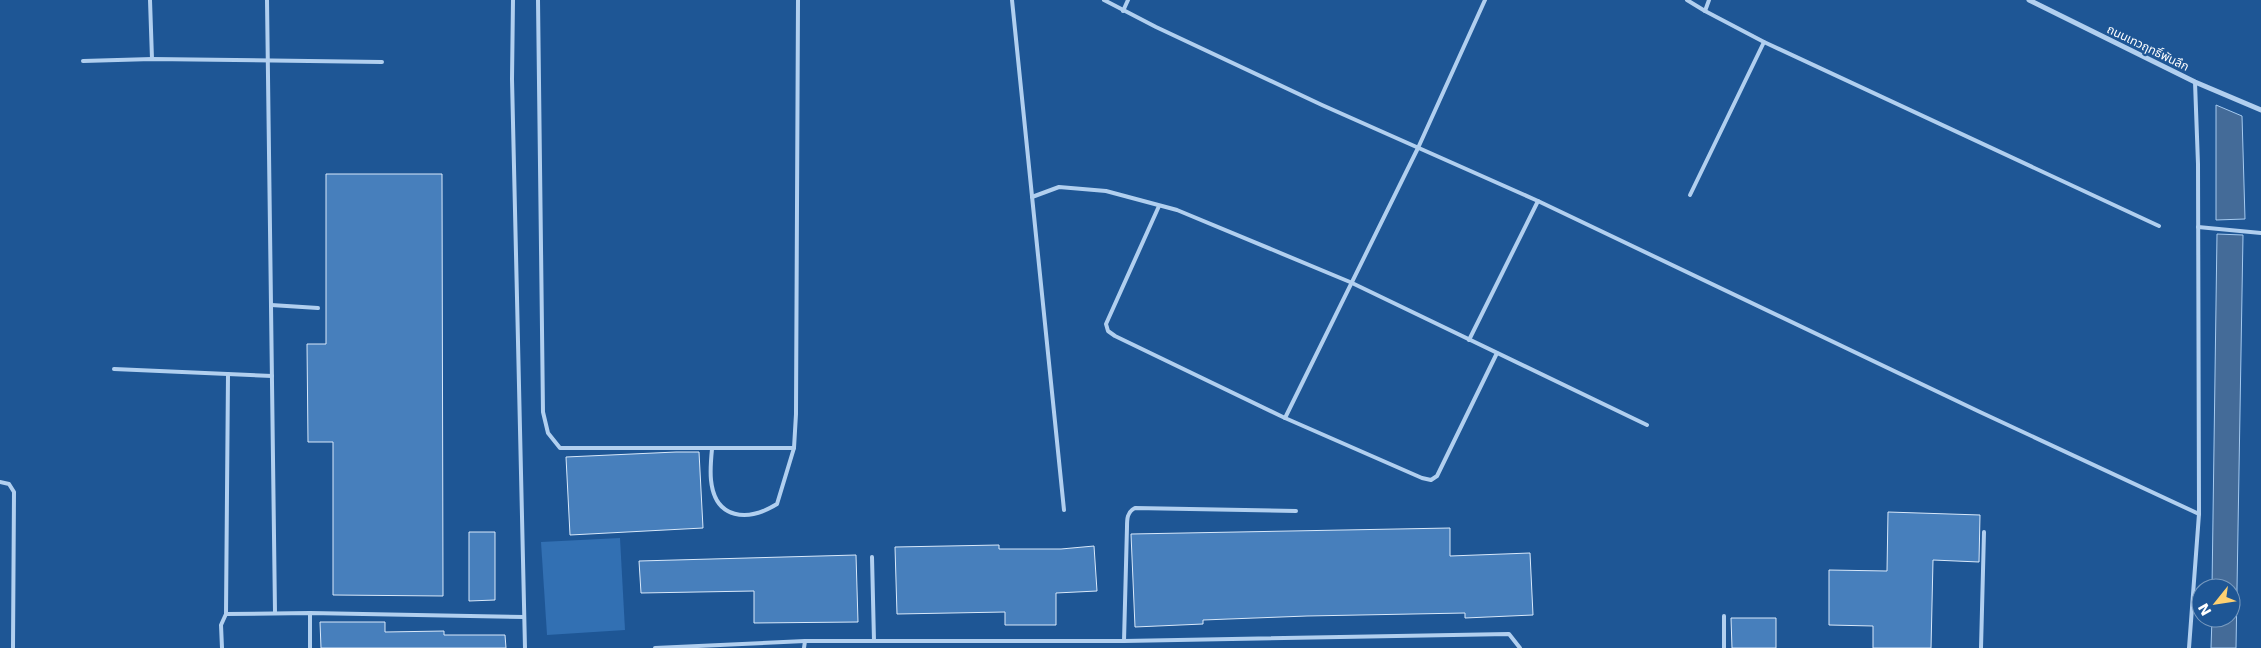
<svg xmlns="http://www.w3.org/2000/svg" width="2261" height="648" viewBox="0 0 2261 648" font-family="'DejaVu Sans','Noto Sans Thai',sans-serif">
	<style>
		.green { fill: #3270b3 }
		.water { fill: #446b98; stroke: #a5caf0 }
		.building { fill: #477fbc; stroke: #d8e8fa }
		.lines { fill: none; stroke-linecap: round; stroke-linejoin: round }
		.service { stroke: #b1cfef; stroke-width: 4 }
		.minor { stroke: #b1cfef; stroke-width: 5 }
		.labels { text-anchor: middle; dominant-baseline: central; stroke-width: 4.5; stroke-linejoin: round; paint-order: stroke }
		.street-label { font-size: 12px; fill: #fff; stroke: #1e5695 }
	</style>
	<rect width="100%" height="100%" fill="#1e5695"/>
	<!-- green -->
	<polygon class="green" points="620,538 625,630 547,635 541,542"/>
	<!-- water -->
	<g class="water">
		<polygon points="2216,105 2242,116 2245,219 2216,220"/>
		<polygon points="2217,234 2243,235 2236,648 2211,648 2212,618 2231,618 2231,588 2212,588"/>
	</g>
	<!-- building -->
	<g class="building">
		<polygon points="326,174 442,174 443,596 333,595 333,442 308,442 307,344 326,344"/>
		<polygon points="676,452 699,452 703,528 570,535 566,457"/>
		<polygon points="1888,512 1980,515 1979,562 1933,560 1931,648 1873,648 1873,626 1829,625 1829,570 1887,571"/>
		<polygon points="1450,528 1450,556 1530,553 1533,615 1465,618 1465,613 1307,616 1203,620 1203,624 1135,627 1131,534"/>
		<polygon points="469,532 495,532 495,600 469,601"/>
		<polygon points="999,545 999,549 1061,549 1094,546 1097,591 1056,593 1056,625 1005,625 1005,612 897,614 895,547"/>
		<polygon points="856,555 858,622 754,623 754,591 641,593 639,561"/>
		<polygon points="1731,618 1776,618 1776,648 1732,648"/>
		<polygon points="320,622 385,622 385,632 444,631 444,635 505,635 506,648 321,648"/>
	</g>
	<g class="lines">
		<!-- service -->
		<g class="service">
			<polyline points="150,0 152,59"/>
			<polyline points="267,0 275,612"/>
			<polyline points="513,0 512,79 525,648"/>
			<polyline points="538,0 543,412 548,433 560,448 794,448 796,414 798,0"/>
			<polyline points="1012,0 1064,510"/>
			<polyline points="1104,0 1156,27 1322,105 1538,201 1980,412 2199,514"/>
			<polyline points="1687,0 1705,11 1709,0"/>
			<polyline points="1123,11 1128,0"/>
			<polyline points="1705,11 1764,42 2159,226"/>
			<polyline points="83,61 152,59 382,62"/>
			<polyline points="1690,195 1764,42"/>
			<polyline points="1032,197 1059,187 1106,191 1177,210 1350,282 1647,425"/>
			<polyline points="1159,206 1106,324 1108,331 1115,336 1285,418 1422,478 1431,480 1437,476 1497,353"/>
			<polyline points="2198,227 2261,233"/>
			<polyline points="271,305 318,308"/>
			<polyline points="1469,340 1538,201"/>
			<polyline points="114,369 272,376"/>
			<polyline points="1285,418 1418,148 1485,0"/>
			<path d="M712 449C711 459 710 470 711 480 715 520 748 522 777 504L794 448"/>
			<polyline points="0,482 9,484 14,492 13,648"/>
			<polyline points="872,557 874,641"/>
			<polyline points="310,613 310,648"/>
			<polyline points="226,614 310,613 524,617"/>
			<polyline points="1724,616 1724,648"/>
			<path d="M1124 641 1127 527C1127 519 1127 512 1135 508L1296 511"/>
			<polyline points="222,648 221,625 226,614 228,374"/>
			<polyline points="655,648 805,641"/>
			<polyline points="804,648 805,641 1124,641 1509,634 1520,648"/>
			<polyline points="1981,648 1984,532"/>
			<polyline points="2189,648 2199,514 2198,164 2195,82"/>
		</g>
		<!-- minor -->
		<polyline class="minor" points="2029,0 2195,82 2261,110"/>
	</g>
	<g class="labels">
		<!-- street labels -->
		<g class="street-label">
			<text transform="translate(2148 48) rotate(26)">ถนนเทวฤทธิ์พันลึก</text>
		</g>
	</g>
	<!-- north arrow -->
	<g transform="translate(2216 603) rotate(240)"><circle r="24" fill="#1e5695" stroke="#789abf"/>
	<path d="M0-4L9 19L0 12L-9 19Z" fill="#fdd071"/>
	<text y="-8" font-size="14" font-weight="bold" text-anchor="middle" fill="#ffffff">N</text>
	</g>
</svg>
